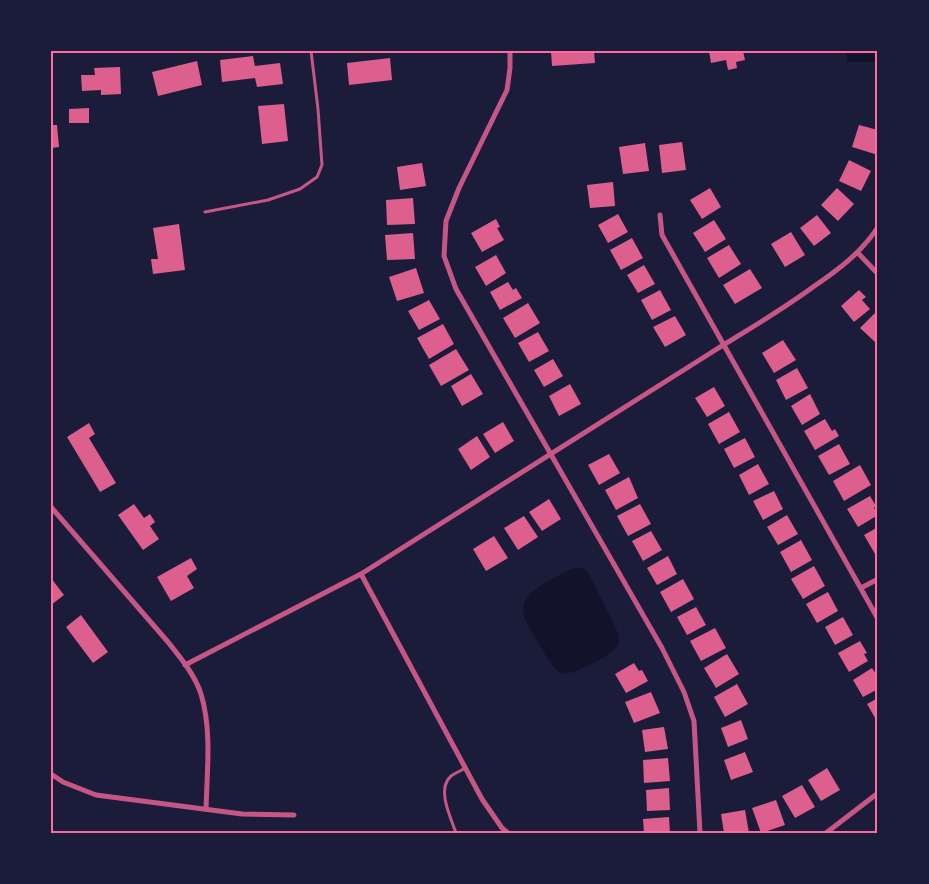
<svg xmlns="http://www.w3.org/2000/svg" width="929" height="884" viewBox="0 0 929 884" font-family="'Source Serif 4',serif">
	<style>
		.water { fill: #12122b }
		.building { fill: #dd5f8e }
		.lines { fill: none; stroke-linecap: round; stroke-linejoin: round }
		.service { stroke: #c65784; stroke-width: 3 }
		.minor { stroke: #c65784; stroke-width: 5 }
		.neatline { fill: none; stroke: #ff6b9d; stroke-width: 2 }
	</style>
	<rect width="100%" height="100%" fill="#1b1b3a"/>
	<!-- water -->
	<g class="water">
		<rect x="847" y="51" width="31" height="11"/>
		<path d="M575 568 585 569 588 572 618 633C619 638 620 644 616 648 609 656 571 677 561 673 551 669 531 630 525 619 514 594 552 579 571 569Z"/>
	</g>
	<!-- building -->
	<g class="building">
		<polygon points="551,51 594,51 595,63 552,66"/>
		<polygon points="709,51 743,51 745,60 736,62 737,68 728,70 726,60 711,63"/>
		<polygon points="253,56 255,66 280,63 283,84 257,87 255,78 222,82 220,60"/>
		<polygon points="390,58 392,80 349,85 347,63"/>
		<polygon points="197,61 202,85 158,96 152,72"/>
		<polygon points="120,67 121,94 101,95 101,90 82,91 81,75 95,75 94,68"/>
		<polygon points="284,104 288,141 262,144 258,106"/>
		<polygon points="89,108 89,123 69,123 69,109"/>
		<polygon points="51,125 57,125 59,147 51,148"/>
		<polygon points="859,125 878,130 878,155 852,147"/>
		<polygon points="682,142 686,170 662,173 659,145"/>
		<polygon points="645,143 649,171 623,174 619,147"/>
		<polygon points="849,160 871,171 861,191 839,181"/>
		<polygon points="422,163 426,186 400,190 397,167"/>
		<polygon points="613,182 615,206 590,208 587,185"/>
		<polygon points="710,188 721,207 702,219 690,200"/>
		<polygon points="837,188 854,204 838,221 821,205"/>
		<polygon points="413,198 415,224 387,225 386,200"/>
		<polygon points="618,214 628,232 608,243 598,225"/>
		<polygon points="817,215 831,233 814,246 800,228"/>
		<polygon points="496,219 500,227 497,228 504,240 482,252 471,233"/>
		<polygon points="714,220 726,239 705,252 693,233"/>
		<polygon points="179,224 185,270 153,274 151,259 158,259 153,228"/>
		<polygon points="791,232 805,255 785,267 771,244"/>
		<polygon points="413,233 415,259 387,260 385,235"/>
		<polygon points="632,238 643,258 621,270 610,250"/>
		<polygon points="729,245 741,264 719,278 707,258"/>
		<polygon points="496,255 506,273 486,286 475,267"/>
		<polygon points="644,265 655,284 638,293 627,275"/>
		<polygon points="416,268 424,293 397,301 389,277"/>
		<polygon points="750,269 762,288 735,304 723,285"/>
		<polygon points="508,282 513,290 516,288 522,298 500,310 490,292"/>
		<polygon points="660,290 671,310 652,320 641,300"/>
		<polygon points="859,290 866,297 862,300 870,309 854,322 841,306"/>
		<polygon points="429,300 440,319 419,330 408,311"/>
		<polygon points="528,303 540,323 515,338 503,318"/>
		<polygon points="875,313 878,316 878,339 875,342 860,328"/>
		<polygon points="675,316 686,335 665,347 653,327"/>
		<polygon points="443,324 454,344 429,359 417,338"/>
		<polygon points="538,332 549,351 529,362 518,343"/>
		<polygon points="783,340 796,360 774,373 762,353"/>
		<polygon points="456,349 469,370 441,386 429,365"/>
		<polygon points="553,359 563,376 544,387 534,370"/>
		<polygon points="797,368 808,388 786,400 776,380"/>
		<polygon points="471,374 483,394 462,406 451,386"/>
		<polygon points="570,384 581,404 559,416 549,396"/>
		<polygon points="714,387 725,406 707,417 695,398"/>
		<polygon points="810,394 820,414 802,425 791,406"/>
		<polygon points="729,412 740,432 719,444 708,424"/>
		<polygon points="825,419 832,431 835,429 839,436 815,450 804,431"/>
		<polygon points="503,422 514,441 495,453 483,434"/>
		<polygon points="89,423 95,434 89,438 116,483 100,492 67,437"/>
		<polygon points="477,436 490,457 471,470 458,449"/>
		<polygon points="745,438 755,457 734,468 724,449"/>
		<polygon points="839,444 850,464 829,475 818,456"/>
		<polygon points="609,454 620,473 599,485 588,465"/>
		<polygon points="758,464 769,484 749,495 739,475"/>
		<polygon points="860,465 871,485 844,501 833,481"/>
		<polygon points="629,477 638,498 616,510 605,490"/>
		<polygon points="774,491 783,509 763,520 753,501"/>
		<polygon points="870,496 876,506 874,508 878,515 858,527 847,509"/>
		<polygon points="549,499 561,519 542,531 529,512"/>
		<polygon points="134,504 144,518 150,514 155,522 150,526 159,539 143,550 118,515"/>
		<polygon points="640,504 651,524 628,536 617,516"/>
		<polygon points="787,515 798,534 778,545 767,527"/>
		<polygon points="524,516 538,537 518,550 504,528"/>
		<polygon points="878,527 878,553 875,554 864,535"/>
		<polygon points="651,531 662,550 643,561 632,541"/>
		<polygon points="494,536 508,558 486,571 473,549"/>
		<polygon points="801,540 812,560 791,572 780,552"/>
		<polygon points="668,556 677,574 657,585 647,568"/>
		<polygon points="191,558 197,569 187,576 194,588 171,601 157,577"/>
		<polygon points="814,566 825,586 803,599 791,579"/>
		<polygon points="51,578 64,595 51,605"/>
		<polygon points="683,579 694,599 671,612 660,592"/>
		<polygon points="828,592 838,611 817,623 806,604"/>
		<polygon points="696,607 706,625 687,635 677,617"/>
		<polygon points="81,615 108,652 93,663 66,627"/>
		<polygon points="843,617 853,635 835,645 825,627"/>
		<polygon points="715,628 726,648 701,661 690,641"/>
		<polygon points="860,641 867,653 864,654 868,661 849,672 838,653"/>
		<polygon points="727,654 739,674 716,688 704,668"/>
		<polygon points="634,663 639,671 642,670 648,681 626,693 615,674"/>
		<polygon points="872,668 878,677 878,689 863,697 853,680"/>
		<polygon points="737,684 748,704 725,717 714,697"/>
		<polygon points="651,692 660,713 634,723 625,702"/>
		<polygon points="878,698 878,723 867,704"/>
		<polygon points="741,720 748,739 728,747 721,728"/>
		<polygon points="664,727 668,749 645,752 642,730"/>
		<polygon points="745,752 753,772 731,780 724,760"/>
		<polygon points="668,758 670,781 644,783 643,760"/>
		<polygon points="827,768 840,790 821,801 808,780"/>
		<polygon points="802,785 815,807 795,818 782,796"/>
		<polygon points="669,788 670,810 647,811 646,790"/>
		<polygon points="776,800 785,825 761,833 752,808"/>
		<polygon points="745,810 749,833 724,833 721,814"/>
		<polygon points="669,817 670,833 644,833 643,819"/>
	</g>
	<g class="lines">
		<!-- service -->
		<g class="service">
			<polyline points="205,212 268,200 300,189 317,177 322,165 318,109 311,51"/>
			<path d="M456 833C451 818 436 789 451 776 455 773 461 771 465 768"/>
		</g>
		<!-- minor -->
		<g class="minor">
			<polyline points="510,51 510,68 507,90 459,188 446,221 444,256 456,289 662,648 684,692 694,721 700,833"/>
			<polyline points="660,215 662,235 878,619"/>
			<polyline points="858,253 878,274"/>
			<path d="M51 507 168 642C180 657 195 675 201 694 212 730 207 771 206 809"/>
			<polyline points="361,574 482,799 502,828 508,833"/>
			<polyline points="861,588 878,579"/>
			<path d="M185 665 361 574 709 354C744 332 779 312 813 287 838 270 861 253 878 227"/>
			<polyline points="51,774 63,782 96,795 242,814 294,815"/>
			<polyline points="826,833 878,793"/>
		</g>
	</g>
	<!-- border -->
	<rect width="929" height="884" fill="none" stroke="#1b1b3a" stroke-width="105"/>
	<rect x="52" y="52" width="824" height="780" class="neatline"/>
</svg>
